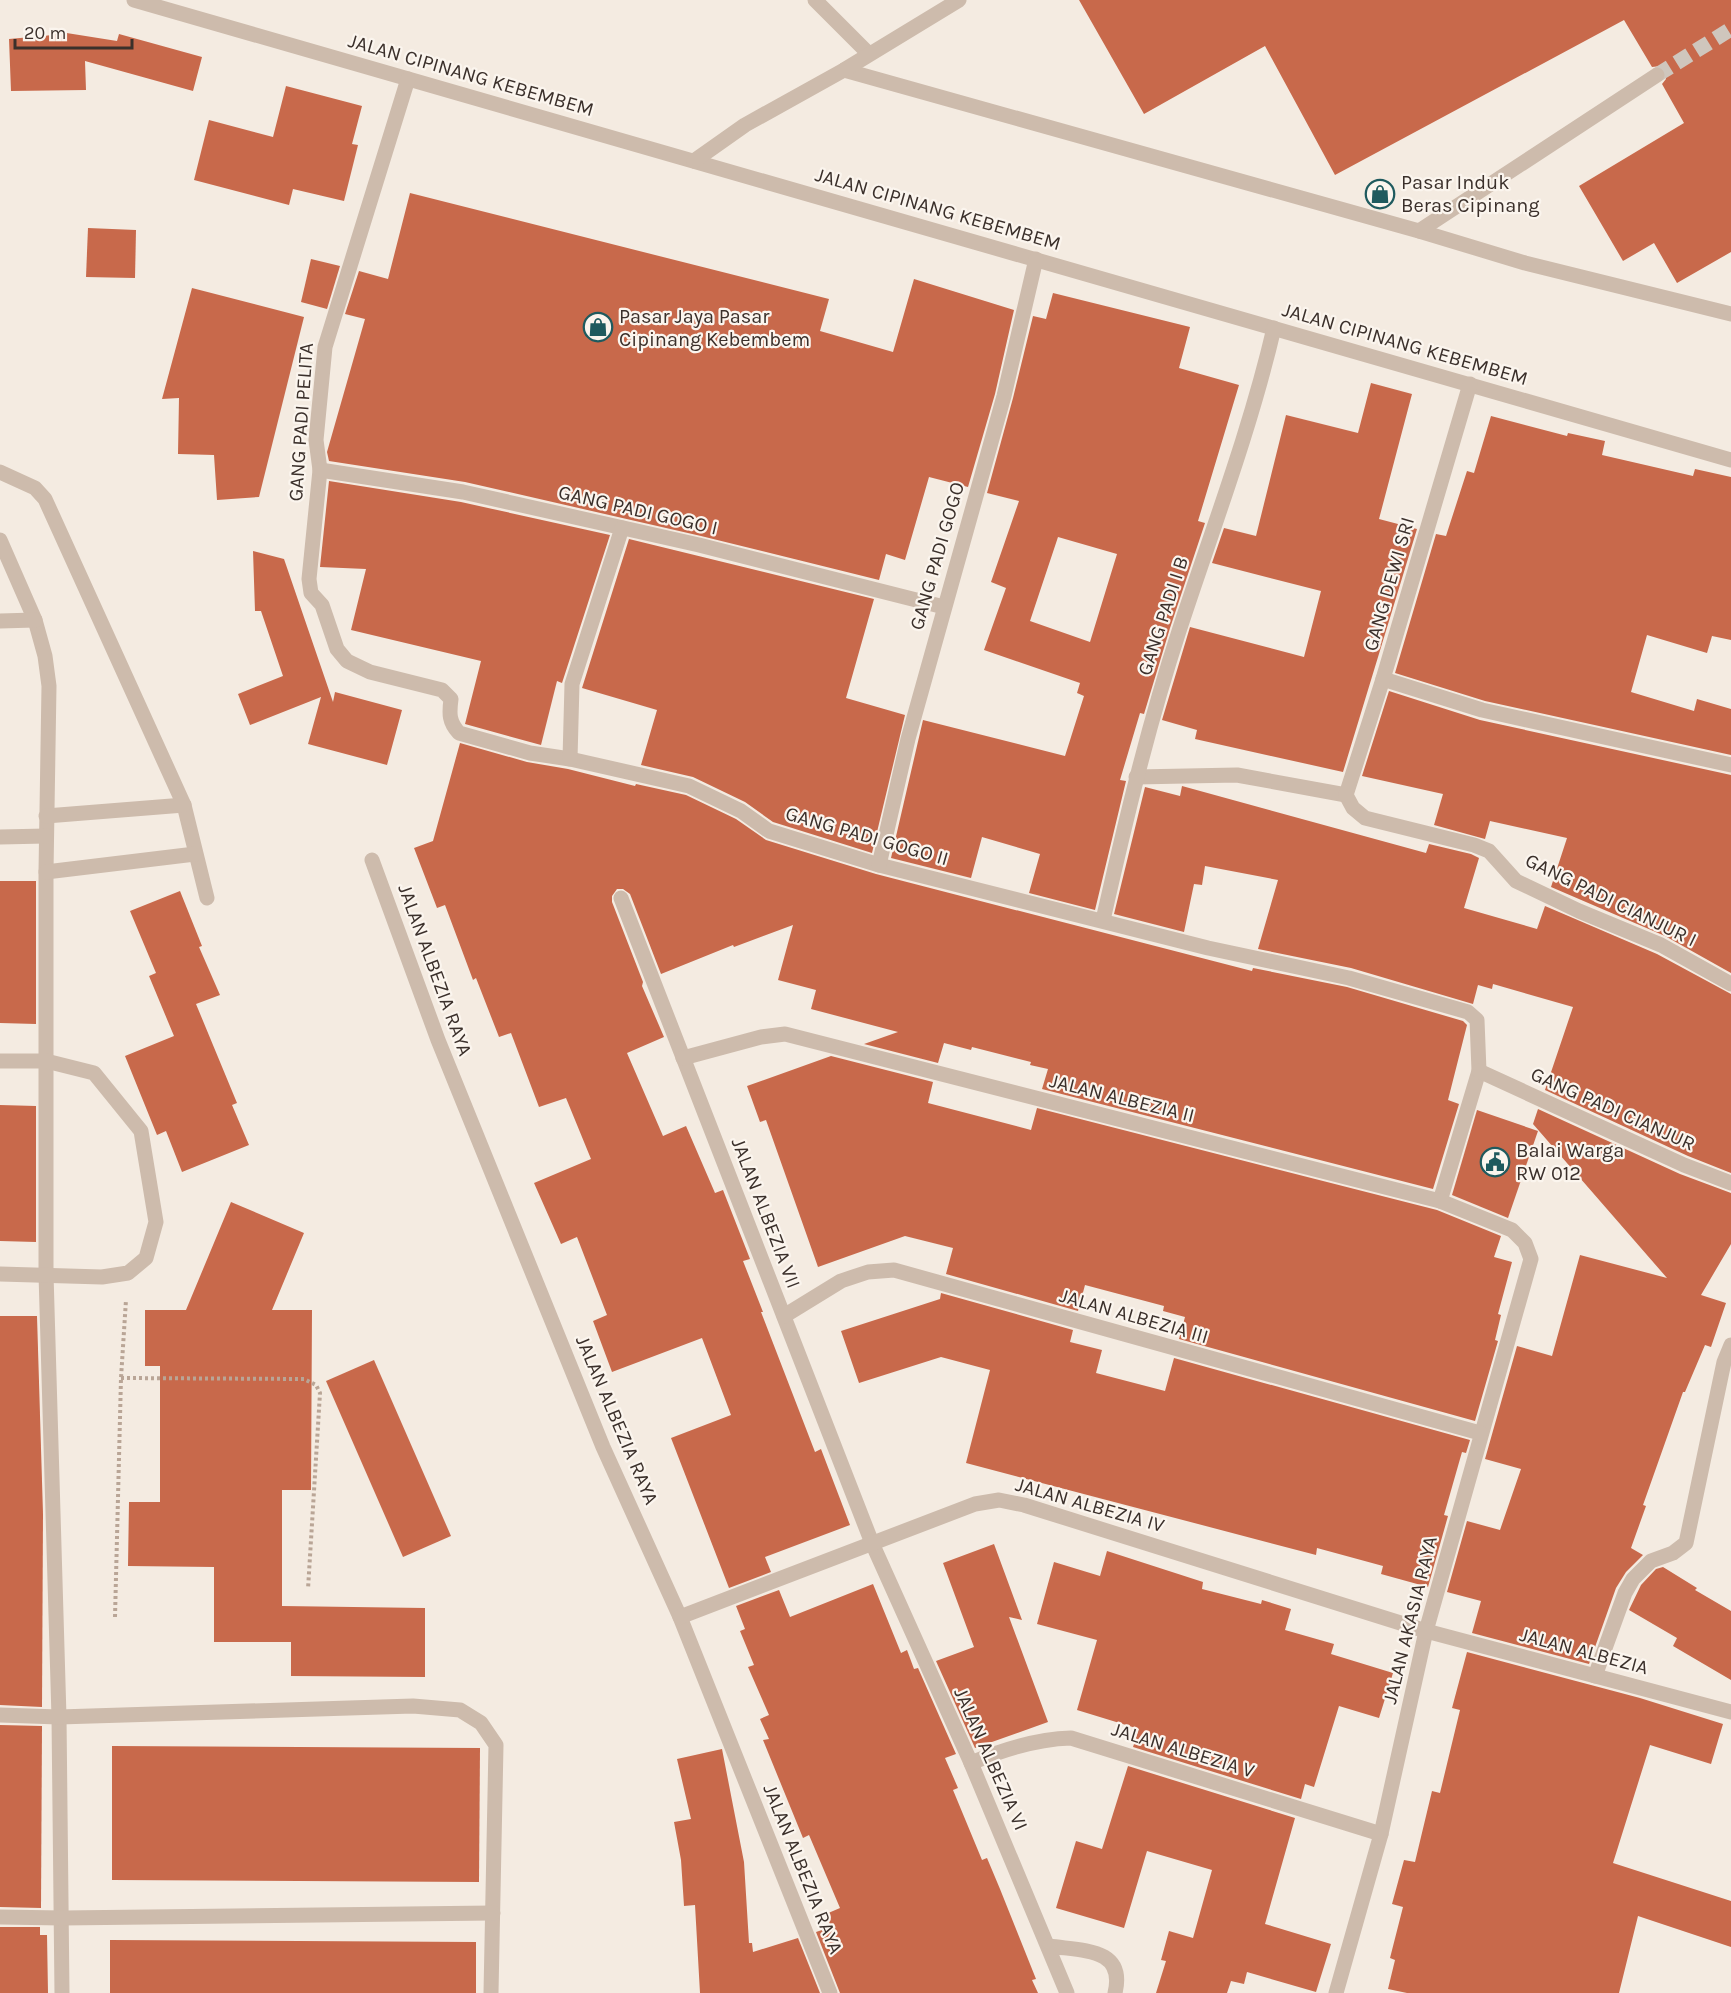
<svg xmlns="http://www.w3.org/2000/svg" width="1731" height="1993" viewBox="0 0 1731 1993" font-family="Karla,sans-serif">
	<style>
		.building { fill: #c8694b; fill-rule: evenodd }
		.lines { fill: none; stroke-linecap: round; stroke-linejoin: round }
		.minor-tunnel { stroke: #cfc6bd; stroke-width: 15; stroke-dasharray: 15 8; stroke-linecap: butt }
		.path { stroke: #b9a596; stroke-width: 4; stroke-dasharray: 3 3; stroke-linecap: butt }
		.minor { stroke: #cdbbac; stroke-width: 15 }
		.labels { text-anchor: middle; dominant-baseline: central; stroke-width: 4.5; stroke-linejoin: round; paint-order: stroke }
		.street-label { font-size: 20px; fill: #3b302b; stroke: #fbf5ee }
		.poi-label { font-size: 20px; fill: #3b302b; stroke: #fbf5ee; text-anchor: start }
	</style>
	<rect width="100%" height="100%" fill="#f4ebe1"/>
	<!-- building -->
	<g class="building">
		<polygon points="1079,0 1731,0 1731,252 1677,283 1654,243 1623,261 1579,186 1684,123 1662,84 1666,79 1665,70 1661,66 1652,67 1624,20 1335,175 1265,46 1144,114"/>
		<polygon points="54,31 117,41 119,34 202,57 193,91 85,61 86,90 11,91 9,39 53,35"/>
		<polygon points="286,86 362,106 352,144 358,145 344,201 293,189 289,205 194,180 209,120 273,137"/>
		<polygon points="410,193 829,299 820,331 893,352 914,279 1014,310 995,394 968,487 929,477 905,560 886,554 879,580 701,536 465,482 329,461 327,452 365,319 345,314 359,271 388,279"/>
		<polygon points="88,228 136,230 135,278 86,277"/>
		<polygon points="311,259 340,266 327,309 301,302"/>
		<polygon points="192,288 304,317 259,497 217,500 214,455 178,454 179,398 162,399"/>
		<path d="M1053 293 1190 327 1179 368 1239 385 1198 521 1205 523 1170 628 1144 714 1140 713 1120 780 1126 781 1095 910 1029 893 1040 854 982 837 971 878 891 858 923 720 1065 756 1084 696 1077 693 1080 683 984 650 1006 588 991 582 1019 501 987 493 1013 398 1033 316 1046 319ZM1058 537 1117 554 1090 642 1030 621Z"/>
		<polygon points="1371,383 1412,394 1379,519 1417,529 1343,772 1195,739 1197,730 1162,720 1190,627 1304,657 1321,591 1212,563 1224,528 1256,536 1286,415 1358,433"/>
		<polygon points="1491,416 1567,436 1568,433 1605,441 1602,455 1693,476 1695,469 1731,477 1731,640 1712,636 1707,653 1647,635 1631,692 1694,711 1697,699 1731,709 1731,755 1485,701 1395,673 1436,534 1446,536 1467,471 1474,473"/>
		<polygon points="329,481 461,502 610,535 562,683 557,681 541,745 465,724 481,661 351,630 366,569 320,567"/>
		<polygon points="629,539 874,599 846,698 905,715 872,853 773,822 745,802 693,777 641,765 657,710 582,688"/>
		<polygon points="253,551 284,559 333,702 335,692 402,710 387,765 308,744 321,697 250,725 238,694 283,676 261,611 255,611"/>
		<polygon points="1389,691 1480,720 1731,775 1731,973 1665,936 1551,887 1567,838 1490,821 1485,839 1434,825 1443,794 1362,776"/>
		<polygon points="460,743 527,762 568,769 635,786 636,784 686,795 736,819 766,840 876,874 1252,971 1253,968 1347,987 1463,1021 1467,1025 1448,1100 1459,1104 1433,1189 1042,1089 1048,1069 1030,1065 1031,1062 972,1047 971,1050 944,1043 938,1063 864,1044 898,1032 811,1009 816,990 778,980 793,925 734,947 733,945 661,974 630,894 623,889 617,889 612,896 612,902 643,982 642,986 664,1037 627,1053 663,1136 686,1126 715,1193 723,1190 750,1259 743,1261 763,1312 761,1312 815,1452 821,1449 850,1525 765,1557 771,1572 729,1588 671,1438 731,1415 702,1338 612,1372 593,1321 607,1315 577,1237 561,1244 534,1183 591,1159 566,1098 539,1107 511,1033 499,1037 476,978 473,980 445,905 437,908 414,848 433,841"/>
		<polygon points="1182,786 1426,853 1429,844 1471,854 1479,858 1464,908 1537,929 1545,906 1657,954 1731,994 1731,1173 1688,1156 1545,1090 1573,1007 1493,984 1492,989 1478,985 1473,1004 1351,968 1258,949 1278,880 1205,866 1202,885 1194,884 1184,932 1114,914 1145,787 1180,796"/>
		<polygon points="0,881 36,881 36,1024 0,1023"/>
		<polygon points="180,891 202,946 199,947 220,995 196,1004 237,1103 232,1105 249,1145 182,1172 166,1131 157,1135 125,1056 174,1036 149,976 156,973 130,911"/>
		<polygon points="831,1056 933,1082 928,1103 1031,1130 1037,1108 1437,1210 1501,1236 1494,1257 1512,1262 1498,1314 1501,1315 1495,1340 1498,1341 1475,1421 1179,1339 1185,1317 1163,1311 1164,1306 1085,1285 1078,1311 946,1274 953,1248 905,1236 818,1267 766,1120 760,1122 747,1086"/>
		<polygon points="0,1105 36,1106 36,1242 0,1241"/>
		<polygon points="1538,1109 1680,1174 1731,1193 1731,1244 1701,1295 1726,1303 1711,1347 1705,1345 1685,1392 1683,1392 1643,1505 1646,1506 1631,1548 1643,1555 1626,1572 1616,1588 1589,1664 1472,1633 1481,1601 1447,1592 1467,1521 1500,1530 1521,1469 1485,1459 1517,1346 1552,1356 1580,1255 1667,1278 1533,1124"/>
		<polygon points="1477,1110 1538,1131 1508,1218 1452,1195"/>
		<polygon points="231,1202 304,1233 272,1310 312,1310 311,1490 282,1490 282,1606 425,1608 425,1677 291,1676 291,1642 214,1642 214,1567 128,1566 129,1502 160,1502 160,1366 145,1366 145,1310 186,1310"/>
		<polygon points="941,1293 1073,1330 1070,1342 1102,1350 1096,1373 1165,1391 1174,1358 1470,1440 1466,1453 1462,1452 1444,1515 1448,1516 1428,1587 1381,1574 1383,1566 1317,1548 1316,1555 966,1463 990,1370 941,1357 859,1383 841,1331 940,1299"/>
		<polygon points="0,1316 37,1316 43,1514 42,1707 0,1705"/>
		<polygon points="374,1360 451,1536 403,1557 326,1381"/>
		<polygon points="994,1544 1022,1620 1009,1617 1048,1722 975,1748 936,1661 974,1647 943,1563"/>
		<polygon points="1107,1551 1203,1582 1202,1589 1261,1604 1262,1600 1291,1609 1285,1630 1334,1644 1331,1654 1393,1673 1379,1718 1339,1706 1314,1787 1305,1784 1301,1799 1133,1747 1139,1729 1077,1710 1097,1640 1037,1624 1054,1562 1100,1576"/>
		<polygon points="1663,1567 1697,1588 1695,1590 1731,1611 1731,1680 1673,1646 1677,1638 1629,1610 1641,1585 1656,1569"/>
		<polygon points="873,1584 901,1653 907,1650 914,1669 918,1668 956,1754 945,1758 958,1788 953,1790 982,1860 987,1858 1000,1889 1036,1979 1032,1980 1038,1993 840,1993 816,1932 831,1927 826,1914 840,1908 809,1835 803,1838 763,1740 769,1739 760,1719 769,1715 748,1667 754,1665 740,1631 745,1629 736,1606 779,1590 790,1617"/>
		<polygon points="1467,1652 1640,1698 1723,1724 1711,1764 1650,1745 1613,1863 1731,1901 1731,1947 1638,1916 1619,1993 1407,1993 1388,1989 1395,1960 1390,1958 1403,1907 1392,1904 1404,1860 1415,1862 1432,1791 1440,1793 1460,1710 1452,1708"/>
		<polygon points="0,1725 42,1726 41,1908 0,1907"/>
		<polygon points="112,1746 480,1748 479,1882 112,1880"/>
		<polygon points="722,1749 744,1862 749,1943 752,1943 753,1952 798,1938 820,1993 700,1993 695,1905 684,1906 681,1860 674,1822 691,1819 677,1759"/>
		<polygon points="1128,1766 1295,1818 1265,1924 1331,1944 1316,1992 1247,1972 1244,1984 1231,1981 1227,1993 1156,1993 1166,1961 1161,1960 1169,1931 1193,1938 1212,1870 1147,1851 1124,1928 1056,1908 1076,1841 1102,1849"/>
		<polygon points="0,1927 40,1927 40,1935 47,1935 48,1993 0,1993"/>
		<polygon points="110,1940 476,1942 476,1993 110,1993"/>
	</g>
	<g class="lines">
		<!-- minor-tunnel -->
		<polyline class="minor-tunnel" points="1657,75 1731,29"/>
		<!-- path -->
		<g class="path">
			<polyline points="121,1378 304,1379 316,1385 320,1393 308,1589"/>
			<polyline points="115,1617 121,1378 126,1300"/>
		</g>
		<!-- minor -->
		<g class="minor">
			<polyline points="134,0 1731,460"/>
			<polyline points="815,0 869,54"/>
			<polyline points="844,70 1419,231 1525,263 1731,314"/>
			<path d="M408 79 325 347 316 440 320 470 309 579 311 593 322 605 337 649 347 661 370 672 442 690 451 699C449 714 449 722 459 733L530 753 570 759 689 786 741 811 769 831 879 865 1208 948 1349 978 1468 1012 1477 1020 1479 1071 1440 1201"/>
			<polyline points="694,161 745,125 844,70 959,0"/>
			<polyline points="1419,231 1657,75"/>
			<polyline points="320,470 463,492 699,545 944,607"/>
			<polyline points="0,472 35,488 45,499 184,805 207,898"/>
			<polyline points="0,540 35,620 45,656 49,686 46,872 46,1274 59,1717 62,1993"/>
			<polyline points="0,621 35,620"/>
			<polyline points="1383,679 1482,710 1731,765"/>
			<polyline points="570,759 572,684 622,528"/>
			<polyline points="1136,777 1237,775 1346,795"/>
			<polyline points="1346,795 1353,808 1365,818 1474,845 1489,851 1516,881 1579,911 1661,945 1731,984"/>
			<polyline points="1346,795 1383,679 1470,384"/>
			<polyline points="46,816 184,805"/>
			<polyline points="0,837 46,836"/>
			<polyline points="372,860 438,1040 603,1447 680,1617 830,1993"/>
			<polyline points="879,865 908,739 1004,396 1036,259"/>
			<polyline points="46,872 195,854"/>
			<polyline points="621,898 872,1543 971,1763 1067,1993"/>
			<path d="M1103 920C1125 823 1148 726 1179 631 1212 530 1250 431 1274 328"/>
			<polyline points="683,1058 761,1037 785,1034 1440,1201 1512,1230 1525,1243 1531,1259 1426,1631 1381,1834 1336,1993"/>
			<polyline points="0,1061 46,1061 94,1073 141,1131 156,1222 146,1258 128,1273 102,1277 0,1274"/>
			<polyline points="1479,1071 1684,1165 1731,1183"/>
			<polyline points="784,1316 841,1281 868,1272 894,1270 1480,1433"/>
			<polyline points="680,1617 975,1504 999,1500 1024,1505 1426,1631 1731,1712"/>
			<polyline points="1595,1676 1625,1593 1633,1579 1651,1561 1673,1553 1686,1543 1724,1362 1731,1345"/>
			<polyline points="0,1715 59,1717 413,1706 460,1710 481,1723 496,1745 491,1993"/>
			<path d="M971 1763C1004 1749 1036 1739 1071 1738L1381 1834"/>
			<polyline points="0,1917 62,1918 493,1913"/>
			<path d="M1049 1946C1081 1951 1126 1947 1115 1993"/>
		</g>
	</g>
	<!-- icons -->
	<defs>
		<g id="shop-ring" transform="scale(1.5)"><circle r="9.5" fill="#fbf5ee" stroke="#1f5a5e" stroke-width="1.5"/><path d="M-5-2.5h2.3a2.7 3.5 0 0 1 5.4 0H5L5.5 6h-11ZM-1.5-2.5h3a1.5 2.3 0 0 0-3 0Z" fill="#1f5a5e"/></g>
		<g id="civic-ring" transform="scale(1.5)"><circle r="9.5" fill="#fbf5ee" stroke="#1f5a5e" stroke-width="1.5"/><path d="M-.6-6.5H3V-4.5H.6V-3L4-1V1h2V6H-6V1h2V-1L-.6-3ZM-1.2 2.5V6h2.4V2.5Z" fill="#1f5a5e"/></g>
	</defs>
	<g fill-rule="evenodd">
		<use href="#shop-ring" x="1380" y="194"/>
		<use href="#shop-ring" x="598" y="327"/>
		<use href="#civic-ring" x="1495" y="1162"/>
	</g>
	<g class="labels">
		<!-- street labels -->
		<g class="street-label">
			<text transform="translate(471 75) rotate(16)">JALAN CIPINANG KEBEMBEM</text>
			<text transform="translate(938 209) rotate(16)">JALAN CIPINANG KEBEMBEM</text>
			<text transform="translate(1405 344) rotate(16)">JALAN CIPINANG KEBEMBEM</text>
			<text transform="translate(301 422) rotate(-86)">GANG PADI PELITA</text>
			<text transform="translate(638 510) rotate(13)">GANG PADI GOGO I</text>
			<text transform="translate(937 556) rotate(-74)">GANG PADI GOGO</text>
			<text transform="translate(1389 584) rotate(-74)">GANG DEWI SRI</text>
			<text transform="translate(1163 616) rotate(-72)">GANG PADI I B</text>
			<text transform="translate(867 836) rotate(16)">GANG PADI GOGO II</text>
			<text transform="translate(1611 900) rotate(26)">GANG PADI CIANJUR I</text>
			<text transform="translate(435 970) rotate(70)">JALAN ALBEZIA RAYA</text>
			<text transform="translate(1122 1098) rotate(14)">JALAN ALBEZIA II</text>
			<text transform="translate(1613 1109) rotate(24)">GANG PADI CIANJUR</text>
			<text transform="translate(766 1213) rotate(69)">JALAN ALBEZIA VII</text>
			<text transform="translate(1134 1316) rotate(16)">JALAN ALBEZIA III</text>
			<text transform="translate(617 1420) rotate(67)">JALAN ALBEZIA RAYA</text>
			<text transform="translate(1090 1505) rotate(16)">JALAN ALBEZIA IV</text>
			<text transform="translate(1410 1620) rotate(-76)">JALAN AKASIA RAYA</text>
			<text transform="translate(1584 1651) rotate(15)">JALAN ALBEZIA</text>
			<text transform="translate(1183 1750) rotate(17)">JALAN ALBEZIA V</text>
			<text transform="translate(991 1759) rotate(66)">JALAN ALBEZIA VI</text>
			<text transform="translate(803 1869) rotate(68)">JALAN ALBEZIA RAYA</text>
		</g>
		<!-- poi labels -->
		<g class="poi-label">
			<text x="1401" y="182">Pasar Induk<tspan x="1401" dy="23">Beras Cipinang</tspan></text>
			<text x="619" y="316">Pasar Jaya Pasar<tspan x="619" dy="23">Cipinang Kebembem</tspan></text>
			<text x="1516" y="1150">Balai Warga<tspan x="1516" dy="23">RW 012</tspan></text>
		</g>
	</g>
	<!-- scale -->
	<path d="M15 39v9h117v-9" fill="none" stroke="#3b302b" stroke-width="3"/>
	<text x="24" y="39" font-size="18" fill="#3b302b" stroke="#fbf5ee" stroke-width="4.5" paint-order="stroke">20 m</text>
</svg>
